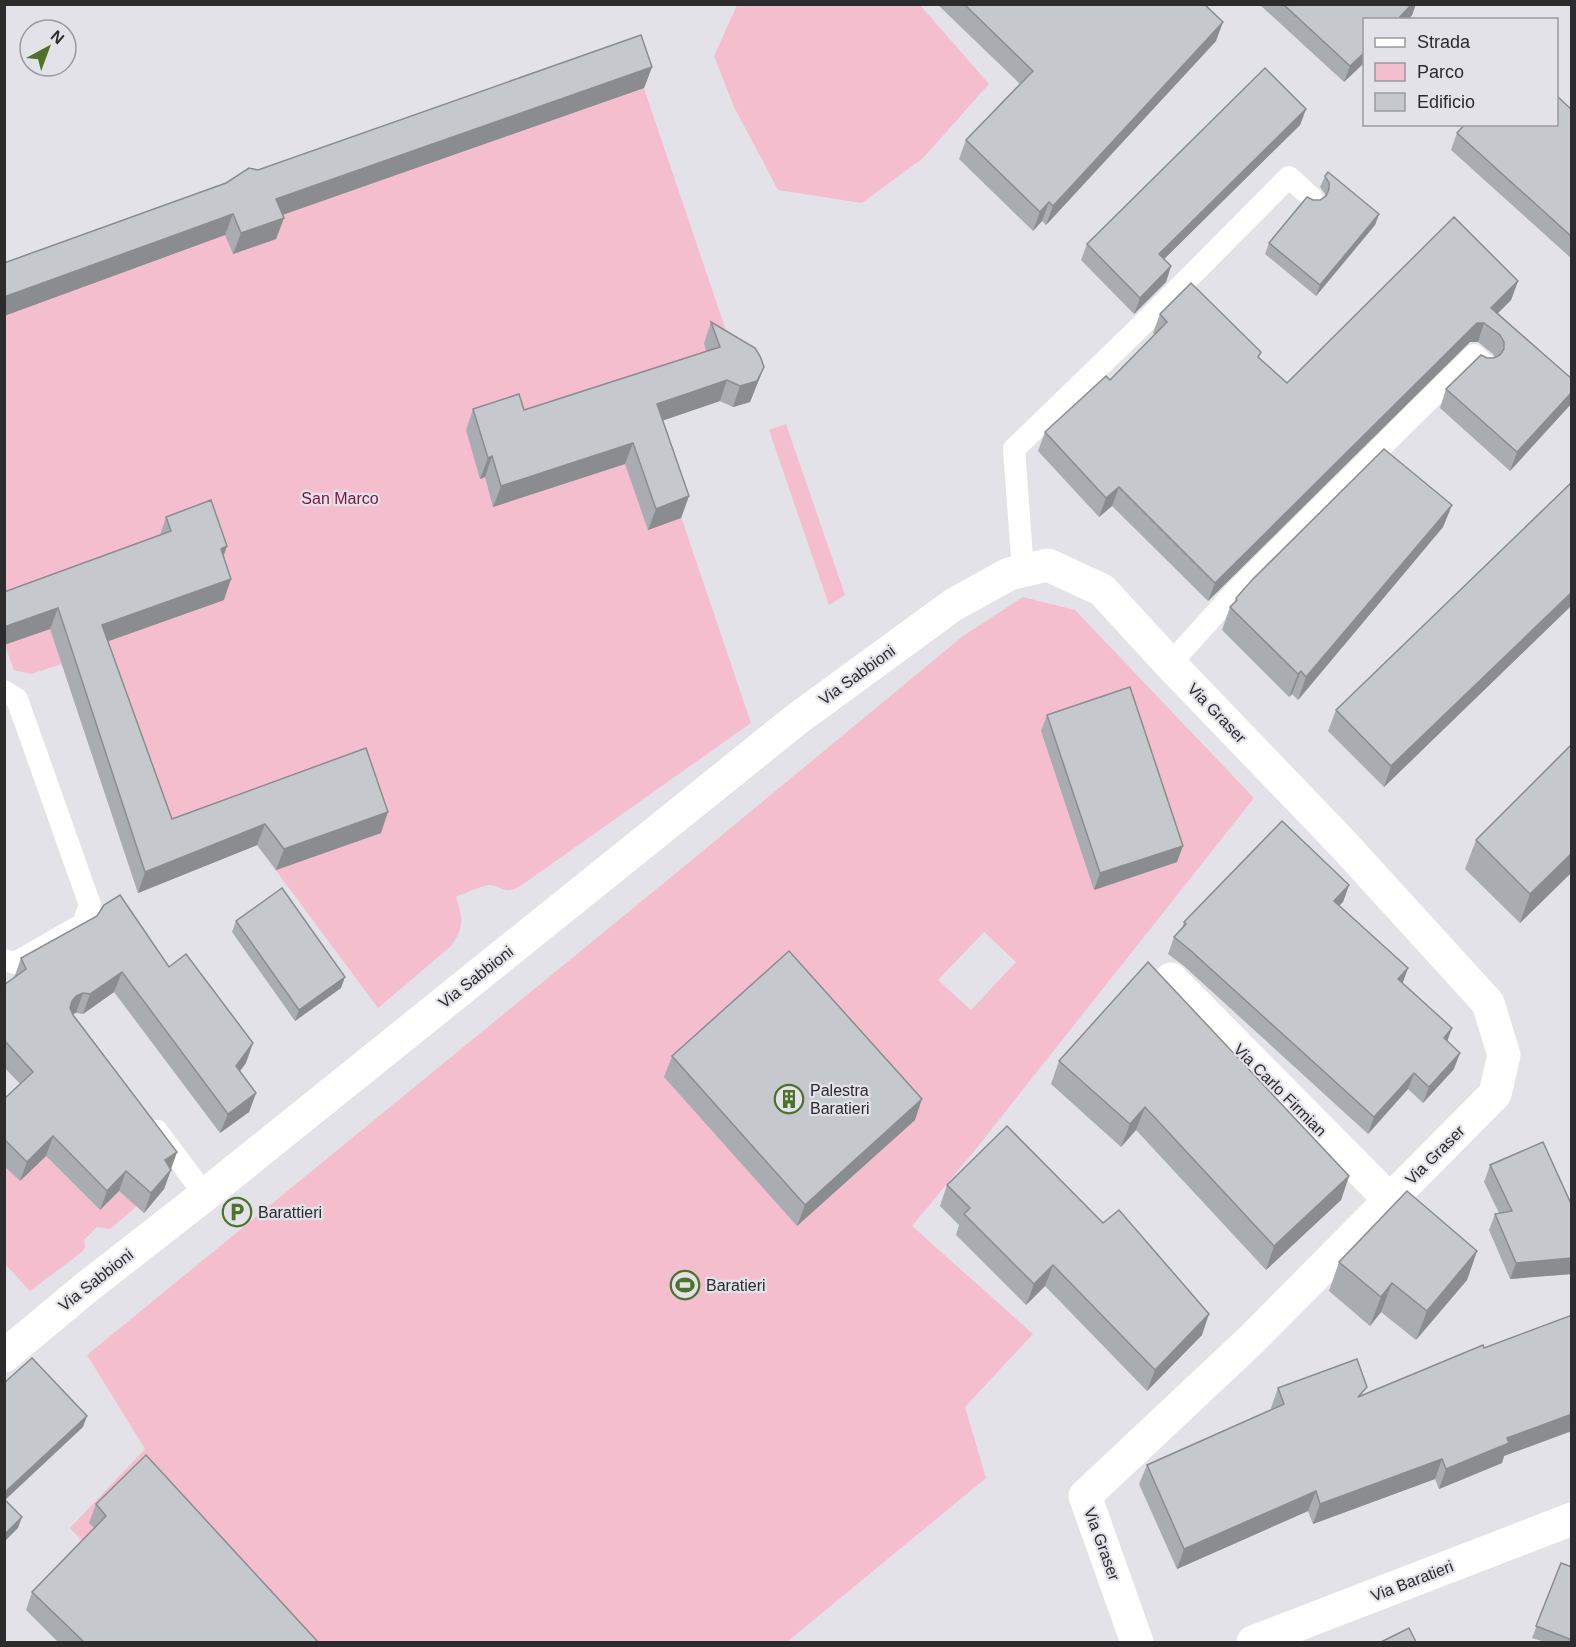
<svg xmlns="http://www.w3.org/2000/svg" width="1576" height="1647" viewBox="0 0 1576 1647" font-family="Helvetica,sans-serif">
	<style>
		.green { fill: #f5bece; fill-rule: evenodd }
		.lines { fill: none; stroke-linecap: round; stroke-linejoin: round }
		.service { stroke: #fff; stroke-width: 22 }
		.minor { stroke: #fff; stroke-width: 33 }
		.wall { fill: #a9acb0 }
		.shaded-wall { fill: #8a8c90 }
		.building { fill: #c5c8cd; stroke: #8a8c90; stroke-width: 1.5 }
		.labels { text-anchor: middle; dominant-baseline: central; stroke-width: 4.5; stroke-linejoin: round; paint-order: stroke }
		.park-label { font-size: 16px; fill: #7f0f44; stroke: #e3e2e8 }
		.street-label { font-size: 16px; fill: #2c2c2e; stroke: #e3e2e8 }
		.poi-label { font-size: 16px; fill: #2c2c2e; stroke: #e3e2e8; text-anchor: start }
	</style>
	<rect width="100%" height="100%" fill="#e3e2e8"/>
	<!-- green -->
	<g class="green">
		<polygon points="737,5 920,5 989,84 923,158 862,203 778,190 734,107 714,56"/>
		<path d="M633 56 737 363C754 378 760 379 750 402L733 407 719 401 650 425 751 723 519 887C504 895 503 886 490 885 483 885 463 894 456 897 463 919 465 927 450 947L378 1008 257 845 138 893 62 664 31 674 14 670 5 646V282Z"/>
		<polygon points="786,424 845,595 829,605 769,430"/>
		<path d="M1023 597 1075 610 1254 798 979 1145 912 1226 1033 1334 965 1407 986 1478 787 1642H175L70 1528 145 1449 87 1355 698 855 963 636ZM984 932 1016 962 971 1010 938 980Z"/>
		<polygon points="46,1156 100,1210 119,1191 137,1206 110,1229 97,1227 84,1240 85,1247 82,1252 30,1291 5,1264 4,1166 20,1181"/>
	</g>
	<g class="lines">
		<!-- service -->
		<g class="service">
			<polyline points="1023,571 1014,449 1143,324 1289,177 1312,198"/>
			<polyline points="1170,664 1234,593 1474,355 1484,364"/>
			<polyline points="4,691 17,699 90,905 83,924 15,963 4,960"/>
			<polyline points="157,1131 205,1195"/>
		</g>
		<!-- minor -->
		<g class="minor">
			<polyline points="1171,979 1390,1200"/>
			<polyline points="4,1356 87,1287 205,1195 797,719 953,605 1009,574 1048,565 1102,590 1170,664 1343,844 1488,1003 1504,1055 1495,1094 1251,1340 1085,1496 1137,1642"/>
			<polyline points="1253,1642 1572,1519"/>
		</g>
	</g>
	<!-- wall -->
	<g class="wall">
		<polygon points="937,4 1204,4 1216,41 1046,225 1042,221 1033,231 959,159 966,140 1020,84"/>
		<polygon points="1259,4 1416,4 1412,15 1408,20 1365,20 1365,62 1344,82"/>
		<polygon points="652,67 644,88 282,215 284,218 276,239 233,254 225,235 4,316 4,263 226,183 258,170"/>
		<polygon points="1306,109 1300,125 1164,259 1171,266 1166,282 1134,314 1081,260 1087,244"/>
		<polygon points="1572,110 1572,259 1451,150 1457,133"/>
		<polygon points="1325,176 1379,214 1375,225 1316,296 1265,254 1269,243 1313,200 1320,200 1325,196 1325,194 1320,187"/>
		<polygon points="1518,281 1511,300 1498,313 1572,379 1572,402 1571,404 1510,471 1440,408 1446,389 1487,358 1495,358 1493,354 1478,342 1470,342 1208,601 1112,506 1099,517 1038,451 1045,432 1110,380 1155,335 1153,333 1160,314 1259,358 1287,383"/>
		<polygon points="711,322 764,367 750,402 733,407 720,401 663,420 689,496 681,518 648,530 625,464 493,507 485,477 480,479 466,430 473,409 524,410 706,351 704,343"/>
		<polygon points="1572,482 1572,605 1384,787 1328,731 1336,710"/>
		<polygon points="1452,505 1443,527 1298,700 1292,694 1289,697 1222,630 1230,607 1234,604 1236,598"/>
		<polygon points="166,517 224,556 224,600 108,641 172,819 366,748 381,833 276,870 257,845 138,893 50,629 4,645 4,592 160,535"/>
		<polygon points="1047,715 1177,862 1094,890 1041,731"/>
		<polygon points="1572,744 1572,872 1520,923 1465,869 1476,840"/>
		<polygon points="1349,885 1343,902 1339,905 1408,968 1402,983 1452,1028 1447,1041 1454,1069 1423,1103 1408,1089 1368,1134 1184,966 1168,954 1174,937 1182,929 1184,922"/>
		<polygon points="236,921 341,988 295,1021 232,932"/>
		<polygon points="21,958 169,967 246,1063 239,1071 256,1093 249,1112 220,1133 114,992 83,1014 76,1013 73,1014 177,1152 164,1189 144,1213 119,1191 100,1210 46,1156 20,1181 4,1166 4,1099 20,1084 4,1067 4,985 14,978"/>
		<polygon points="672,1056 915,1120 797,1226 664,1077"/>
		<polygon points="1059,1061 1349,1176 1341,1200 1266,1270 1136,1130 1121,1147 1051,1084"/>
		<polygon points="1490,1165 1572,1206 1572,1274 1510,1279 1489,1230 1495,1214 1499,1213 1484,1182"/>
		<polygon points="947,1185 1202,1335 1147,1391 1045,1286 1026,1305 956,1235 959,1225 940,1206"/>
		<polygon points="1477,1251 1467,1280 1416,1340 1381,1312 1370,1326 1329,1291 1339,1262"/>
		<polygon points="1278,1388 1364,1395 1504,1456 1502,1463 1439,1489 1435,1479 1313,1524 1308,1511 1177,1569 1139,1484 1147,1465 1271,1410 1271,1408"/>
		<polygon points="96,1504 318,1642 58,1642 26,1610 32,1592 94,1528 89,1523"/>
		<polygon points="1561,1563 1572,1567 1572,1642 1545,1642 1532,1638"/>
	</g>
	<!-- shaded-wall -->
	<g class="shaded-wall">
		<polygon points="1412,4 1416,4 1412,15 1408,20 1397,20"/>
		<polygon points="1223,22 1216,41 1046,225 1053,206"/>
		<polygon points="1365,52 1365,62 1344,82 1350,66"/>
		<polygon points="652,67 644,88 268,220 276,199"/>
		<polygon points="1306,109 1300,125 1153,270 1159,254"/>
		<polygon points="1049,202 1042,221 1033,231 1040,212"/>
		<polygon points="233,214 225,235 4,316 4,297"/>
		<polygon points="1379,214 1375,225 1316,296 1320,285"/>
		<polygon points="284,218 276,239 233,254 241,233"/>
		<polygon points="1171,266 1166,282 1134,314 1140,298"/>
		<polygon points="1518,281 1511,300 1486,325 1491,308"/>
		<polygon points="1477,323 1484,323 1478,342 1470,342 1208,601 1215,583"/>
		<polygon points="764,367 750,402 733,407 740,386"/>
		<polygon points="727,380 720,401 650,425 657,404"/>
		<polygon points="1572,392 1571,404 1510,471 1517,452"/>
		<polygon points="633,443 625,464 493,507 501,486"/>
		<polygon points="492,456 485,477 480,479 488,458"/>
		<polygon points="1119,487 1112,506 1099,517 1106,498"/>
		<polygon points="689,496 681,518 648,530 656,509"/>
		<polygon points="1452,505 1443,527 1298,700 1306,677"/>
		<polygon points="227,546 220,567 221,549"/>
		<polygon points="231,579 224,600 95,646 102,625"/>
		<polygon points="1572,592 1572,605 1384,787 1391,766"/>
		<polygon points="58,608 50,629 4,645 4,627"/>
		<polygon points="1301,671 1292,694 1289,697 1298,674"/>
		<polygon points="388,812 381,833 276,870 284,849"/>
		<polygon points="265,824 257,845 138,893 145,872"/>
		<polygon points="1183,846 1177,862 1094,890 1100,873"/>
		<polygon points="1572,853 1572,872 1520,923 1530,894"/>
		<polygon points="1349,885 1343,902 1328,917 1334,901"/>
		<polygon points="1408,968 1402,985 1398,979"/>
		<polygon points="122,972 114,992 83,1014 90,994"/>
		<polygon points="345,977 341,988 295,1021 299,1010"/>
		<polygon points="83,993 76,1013 69,1015 65,1020 72,1001 76,996"/>
		<polygon points="1452,1028 1446,1044 1444,1038"/>
		<polygon points="253,1043 246,1063 229,1086 236,1066"/>
		<polygon points="1460,1053 1454,1069 1423,1103 1429,1087"/>
		<polygon points="1414,1073 1408,1089 1368,1134 1374,1117"/>
		<polygon points="256,1093 249,1112 220,1133 228,1114"/>
		<polygon points="922,1099 915,1120 797,1226 805,1205"/>
		<polygon points="1145,1107 1136,1130 1121,1147 1130,1124"/>
		<polygon points="53,1136 46,1156 20,1181 27,1162"/>
		<polygon points="177,1152 170,1171 165,1160"/>
		<polygon points="171,1170 164,1189 144,1213 151,1193"/>
		<polygon points="126,1171 119,1191 100,1210 107,1191"/>
		<polygon points="1349,1176 1341,1200 1266,1270 1274,1246"/>
		<polygon points="1477,1251 1467,1280 1416,1340 1427,1311"/>
		<polygon points="1572,1258 1572,1274 1510,1279 1516,1263"/>
		<polygon points="1053,1265 1045,1286 1026,1305 1034,1284"/>
		<polygon points="1392,1283 1381,1312 1370,1326 1381,1297"/>
		<polygon points="1209,1314 1202,1335 1147,1391 1155,1370"/>
		<polygon points="1572,1414 1572,1431 1504,1456 1502,1463 1439,1489 1446,1469 1507,1438"/>
		<polygon points="87,1416 83,1427 4,1501 4,1493"/>
		<polygon points="1442,1459 1435,1479 1313,1524 1320,1504"/>
		<polygon points="1316,1491 1308,1511 1177,1569 1184,1549"/>
		<polygon points="22,1517 18,1528 4,1542 4,1535"/>
	</g>
	<!-- building -->
	<g class="building">
		<polygon points="964,4 1204,4 1223,22 1053,206 1049,202 1040,212 966,140 1033,71"/>
		<polygon points="1283,4 1412,4 1397,20 1365,20 1365,52 1350,66"/>
		<polygon points="641,35 652,67 276,199 284,218 241,233 233,214 4,297 4,263 226,183 249,168 258,170"/>
		<polygon points="1265,68 1306,109 1159,254 1171,266 1140,298 1087,244"/>
		<polygon points="1557,96 1572,110 1572,237 1457,133 1465,124 1557,124"/>
		<polygon points="1328,172 1379,214 1320,285 1269,243 1307,197 1313,200 1320,200 1326,196 1329,189 1329,183 1325,176"/>
		<polygon points="1454,217 1518,281 1491,308 1572,379 1572,392 1517,452 1446,389 1481,355 1487,358 1494,358 1500,355 1504,349 1504,342 1500,335 1484,323 1477,323 1215,583 1119,487 1106,498 1045,432 1106,376 1110,380 1167,322 1160,314 1191,283 1261,352 1258,357 1287,383"/>
		<polygon points="711,322 755,348 760,356 764,367 757,381 740,386 727,380 657,404 689,496 656,509 633,443 501,486 492,456 488,458 473,409 519,394 524,410 720,347"/>
		<polygon points="1384,449 1452,505 1306,677 1301,671 1298,674 1230,607 1237,600 1236,598 1252,580"/>
		<polygon points="1572,482 1572,592 1391,766 1336,710"/>
		<polygon points="211,500 227,546 221,549 231,579 102,625 172,819 366,748 388,812 284,849 265,824 145,872 58,608 4,627 4,592 171,531 166,517"/>
		<polygon points="1130,687 1183,846 1100,873 1047,715"/>
		<polygon points="1572,744 1572,853 1530,894 1476,840"/>
		<polygon points="1282,821 1349,885 1334,901 1408,968 1398,979 1452,1028 1444,1038 1460,1053 1429,1087 1414,1073 1374,1117 1190,950 1174,937 1186,924 1184,922"/>
		<polygon points="282,888 345,977 299,1010 236,921"/>
		<polygon points="120,895 169,967 186,954 253,1043 236,1066 256,1093 228,1114 122,972 90,994 83,993 76,996 72,1001 70,1008 73,1015 177,1152 165,1160 171,1170 151,1193 126,1171 107,1191 53,1136 27,1162 4,1139 4,1099 33,1072 4,1040 4,985 26,969 21,958 97,916 104,905"/>
		<polygon points="789,951 922,1099 805,1205 672,1056"/>
		<polygon points="1148,962 1349,1176 1274,1246 1145,1107 1130,1124 1059,1061"/>
		<polygon points="1007,1126 1103,1223 1119,1210 1209,1314 1155,1370 1053,1265 1034,1284 964,1214 970,1208 947,1185"/>
		<polygon points="1543,1142 1572,1206 1572,1258 1516,1263 1495,1214 1512,1211 1490,1165"/>
		<polygon points="1407,1191 1477,1251 1427,1311 1392,1283 1381,1297 1339,1262"/>
		<polygon points="1572,1315 1572,1414 1507,1438 1509,1443 1446,1469 1442,1459 1320,1504 1316,1491 1184,1549 1147,1465 1284,1404 1278,1388 1357,1359 1367,1387 1358,1397 1483,1345 1484,1348"/>
		<polygon points="32,1358 87,1416 4,1493 4,1383"/>
		<polygon points="146,1455 318,1642 84,1642 32,1592 106,1516 96,1504"/>
		<polygon points="4,1499 22,1517 4,1535"/>
		<polygon points="1561,1563 1572,1567 1572,1640 1536,1626"/>
		<polygon points="1409,1628 1416,1642 1381,1642"/>
	</g>
	<!-- icons -->
	<defs>
		<g id="building-ring" transform="scale(1.5)"><circle r="9.5" fill="#e3e2e8" stroke="#4e722b" stroke-width="1.5"/><path d="M-4-6H4V6H1V3H-1V6H-4ZM-2.5-4.3h1.7v1.8h-1.7ZM.8-4.3h1.7v1.8H.8ZM-2.5-1h1.7V.8h-1.7ZM.8-1h1.7V.8H.8Z" fill="#4e722b"/></g>
		<g id="parking-ring" transform="scale(1.5)"><circle r="9.5" fill="#e3e2e8" stroke="#4e722b" stroke-width="1.5"/><path d="M-3.5-5.5H1a3.5 3.5 0 0 1 0 7H-1V5.5H-3.5ZM-1-3.4V-.6H.8a1.4 1.4 0 0 0 0-2.8Z" fill="#4e722b"/></g>
		<g id="stadium-ring" transform="scale(1.5)"><circle r="9.5" fill="#e3e2e8" stroke="#4e722b" stroke-width="1.5"/><path d="M0-5a6.5 5 0 1 0 0 10a6.5 5 0 1 0 0-10ZM-3.5-1.8h7v3.6h-7Z" fill="#4e722b"/></g>
	</defs>
	<g fill-rule="evenodd">
		<use href="#building-ring" x="789" y="1099"/>
		<use href="#parking-ring" x="237" y="1212"/>
		<use href="#stadium-ring" x="685" y="1285"/>
	</g>
	<g class="labels">
		<!-- park labels -->
		<g class="park-label">
			<text x="340" y="498">San Marco</text>
		</g>
		<!-- street labels -->
		<g class="street-label">
			<text transform="translate(857 675) rotate(-36)">Via Sabbioni</text>
			<text transform="translate(1217 713) rotate(46)">Via Graser</text>
			<text transform="translate(476 977) rotate(-38)">Via Sabbioni</text>
			<text transform="translate(1280 1090) rotate(45)">Via Carlo Firmian</text>
			<text transform="translate(1435 1155) rotate(-45)">Via Graser</text>
			<text transform="translate(96 1280) rotate(-38)">Via Sabbioni</text>
			<text transform="translate(1102 1544) rotate(70)">Via Graser</text>
			<text transform="translate(1412 1581) rotate(-21)">Via Baratieri</text>
		</g>
		<!-- poi labels -->
		<g class="poi-label">
			<text x="810" y="1090">Palestra<tspan x="810" dy="18">Baratieri</tspan></text>
			<text x="258" y="1212">Barattieri</text>
			<text x="706" y="1285">Baratieri</text>
		</g>
	</g>
	<!-- border -->
	<rect width="1576" height="1647" fill="none" stroke="#2c2c2e" stroke-width="12"/>
	<!-- legend -->
	<rect x="1363" y="18" width="195" height="108" fill="#e3e2e8" stroke="#9a999e" stroke-width="1.5"/>
	<rect x="1375" y="38" width="30" height="9" fill="#ffffff" stroke="#9a999e" stroke-width="1.5"/>
	<text x="1417" y="48" font-size="18" fill="#2c2c2e">Strada</text>
	<rect x="1375" y="63" width="30" height="18" fill="#f5bece" stroke="#9a999e" stroke-width="1.5"/>
	<text x="1417" y="78" font-size="18" fill="#2c2c2e">Parco</text>
	<rect x="1375" y="93" width="30" height="18" fill="#c5c8cd" stroke="#9a999e" stroke-width="1.5"/>
	<text x="1417" y="108" font-size="18" fill="#2c2c2e">Edificio</text>
	<!-- north arrow -->
	<g transform="translate(48 48) rotate(41)"><circle r="28" fill="#e3e2e8" stroke="#9a999e" stroke-width="1.5"/>
	<path d="M0-4.5L10 22L0 15L-10 22Z" fill="#4e722b"/>
	<text y="-9" font-size="16" font-weight="bold" text-anchor="middle" fill="#2c2c2e">N</text>
	</g>
</svg>
